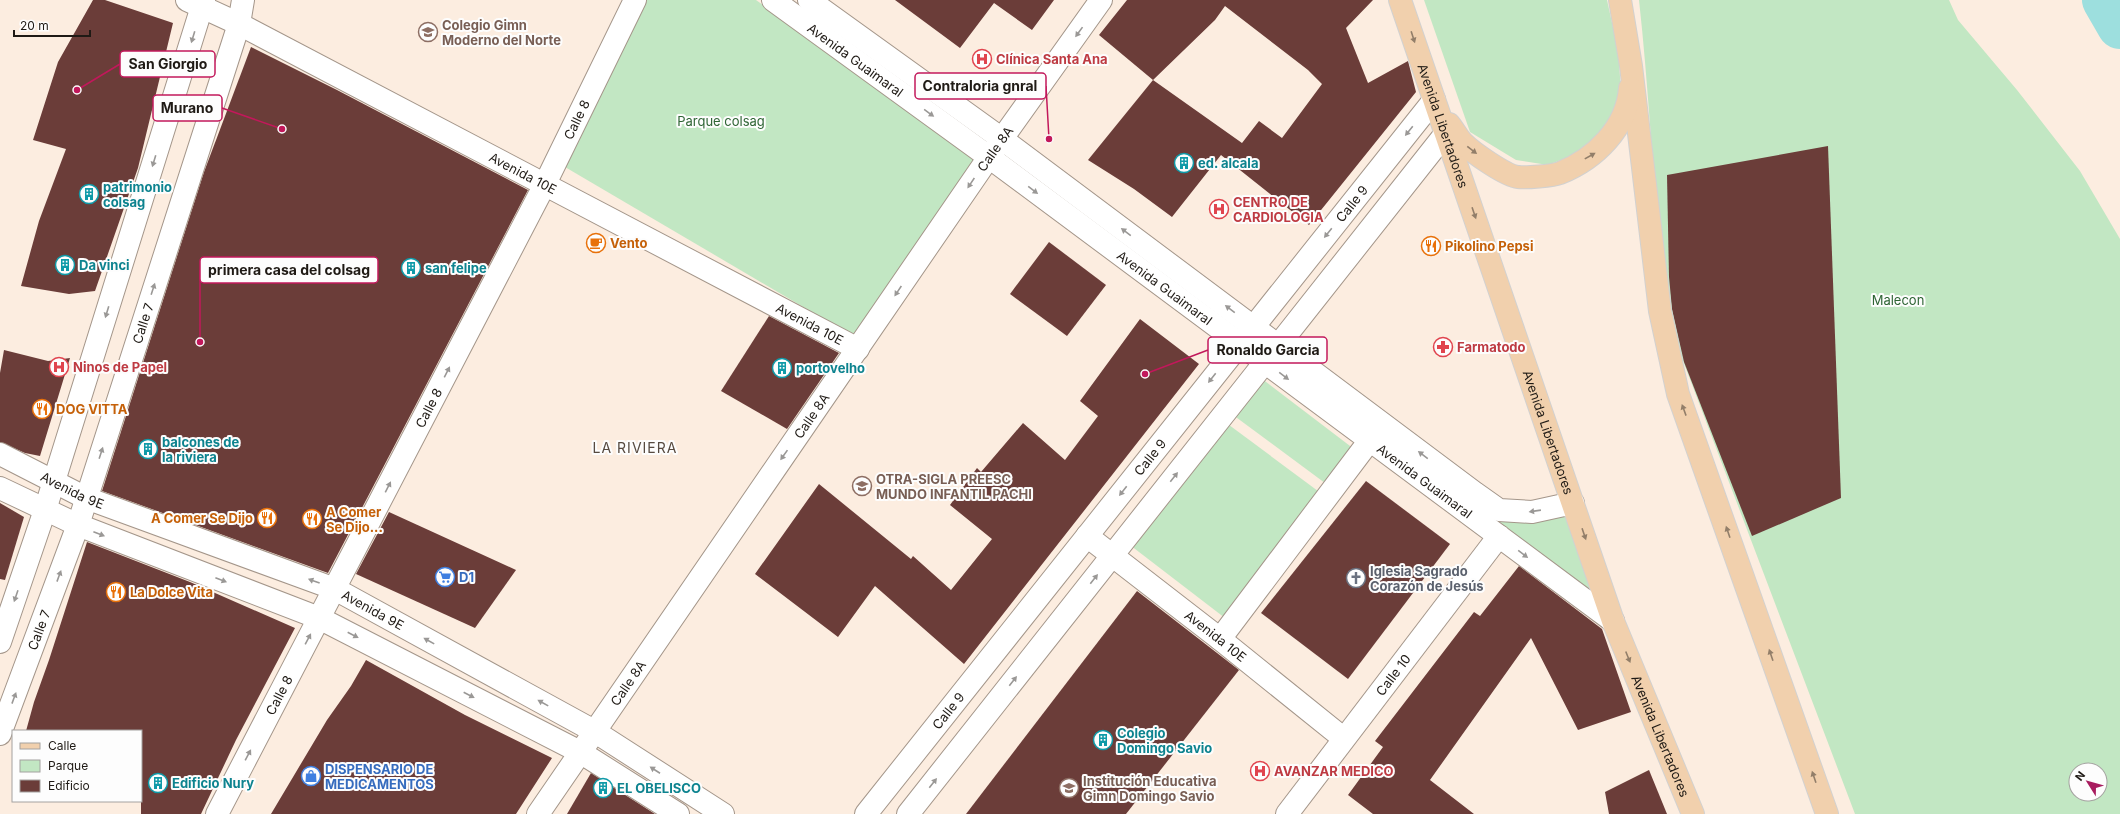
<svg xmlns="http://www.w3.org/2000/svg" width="2120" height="814" viewBox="0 0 2120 814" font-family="Inter,sans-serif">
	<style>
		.green { fill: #c2e7c3; fill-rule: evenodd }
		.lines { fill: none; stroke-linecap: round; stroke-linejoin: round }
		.river { stroke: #9ddfde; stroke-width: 46 }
		.building { fill: #6b3d39; fill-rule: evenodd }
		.street-casing { stroke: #a4968a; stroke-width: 24 }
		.secondary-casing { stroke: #a4968a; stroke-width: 24 }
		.primary-casing { stroke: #d2d1d0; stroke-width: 24 }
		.street { stroke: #fff; stroke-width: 22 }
		.secondary { stroke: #fff; stroke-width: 22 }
		.primary { stroke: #f1d0ad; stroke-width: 22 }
		.oneway { fill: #9a9896 }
		.oneway2 { fill: #927e69 }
		.labels { text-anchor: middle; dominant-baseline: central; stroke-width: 4; stroke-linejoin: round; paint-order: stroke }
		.education-label { font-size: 13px; font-weight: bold; fill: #785e54; stroke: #fdfdfd; text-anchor: start }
		.health-label { font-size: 13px; font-weight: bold; fill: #be3a42; stroke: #fdfdfd; text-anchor: start }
		.street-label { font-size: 13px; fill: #1f1a15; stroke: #fdfdfd }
		.park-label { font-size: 13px; fill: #2f6535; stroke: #fdfdfd }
		.culture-label { font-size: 13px; font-weight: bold; fill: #0d838f; stroke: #fdfdfd; text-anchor: start }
		.food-label { font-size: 13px; font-weight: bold; fill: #c56008; stroke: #fdfdfd; text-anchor: start }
		.worship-label { font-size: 13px; font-weight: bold; fill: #5b616d; stroke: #fdfdfd; text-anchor: start }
		.shop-label { font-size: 13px; font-weight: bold; fill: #366cbe; stroke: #fdfdfd; text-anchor: start }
		.neighbourhood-label { font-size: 14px; letter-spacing: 1px; fill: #574a40; stroke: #fdfdfd }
		.leader { fill: none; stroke: #c2185b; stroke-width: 1.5 }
		.callout-dot { fill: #c2185b; stroke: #fdfdfd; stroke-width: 1.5 }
		.callout { fill: #fdfdfd; stroke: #c2185b; stroke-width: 1.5 }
		.callout-label { font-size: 14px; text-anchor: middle; font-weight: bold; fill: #1f1a15 }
	</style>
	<rect width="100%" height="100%" fill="#fcede0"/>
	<!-- green -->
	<g class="green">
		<polygon points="647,0 756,0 979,161 856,338 565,167"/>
		<polygon points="1424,0 1607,0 1618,50 1621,90 1608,123 1586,150 1548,165 1516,160 1470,132"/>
		<path d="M1639 0H1949L1958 20 2017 90 2080 171 2120 239V814H1855L1669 324C1654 217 1651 108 1639 0ZM2076 770H2100V794H2076Z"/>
		<polygon points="1257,375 1354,449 1329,486 1229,412"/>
		<polygon points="1221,419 1322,494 1225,618 1126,542"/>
		<polygon points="1570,513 1597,598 1498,521"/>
	</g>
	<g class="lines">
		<!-- river -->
		<polyline class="river" points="2105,0 2120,26"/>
	</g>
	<!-- building -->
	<g class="building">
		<polygon points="93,0 105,0 173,23 138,168 95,291 69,294 21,286 39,221 66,149 33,140 58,62"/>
		<polygon points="895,0 1054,0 1032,30 994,3 960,48"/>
		<path d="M1127 0H1373L1346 28 1368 83 1408 61 1416 92 1309 225 1221 155 1172 217 1134 189 1088 160 1153 80 1099 35ZM1225 6 1308 70 1322 84 1282 138 1259 121 1242 143 1153 80 1215 20Z"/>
		<polygon points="251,47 337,90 528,190 328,573 102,491 204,172"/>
		<polygon points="1828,146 1841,498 1752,536 1684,362 1672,309 1669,277 1667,175"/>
		<polygon points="1049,242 1106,285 1067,336 1010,294"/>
		<polygon points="769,316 839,353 787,429 721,391"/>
		<polygon points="1140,319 1199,364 964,664 875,586 838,637 755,574 819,484 911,559 913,556 951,590 992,539 950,505 977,468 981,472 1023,423 1065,460 1098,416 1080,401"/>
		<polygon points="4,350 48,361 70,358 40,456 25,453 0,442 0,373"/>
		<polygon points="1366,481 1450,544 1348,679 1261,613"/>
		<polygon points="0,503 24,517 5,580 0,579"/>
		<polygon points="389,512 516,570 475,628 356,574"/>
		<polygon points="87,542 190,582 295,628 236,740 201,814 141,814 141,731 26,731 34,702 49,660"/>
		<polygon points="1519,566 1602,629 1631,712 1578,730 1531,638 1430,780 1474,814 1373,814 1348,795 1383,747 1375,741 1474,612 1480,616"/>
		<polygon points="1137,591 1239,670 1126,814 966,814"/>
		<polygon points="366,660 465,715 552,758 516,814 271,814 327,720 351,686"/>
		<polygon points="1649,770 1667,814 1609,814 1605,792"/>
		<polygon points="591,773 655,814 567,814"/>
	</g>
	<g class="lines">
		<!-- street casing -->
		<g class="street-casing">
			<g id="street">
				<path id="s1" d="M187 0 239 24 858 349"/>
				<path id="s2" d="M1087 536 1220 639 1343 738"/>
				<polyline points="1220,639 1370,440"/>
				<polyline points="0,642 45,510 204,0"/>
				<path id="s3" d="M0 734 78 525 239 24 243 0"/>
				<path id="s4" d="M217 814 544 186 635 0"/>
				<path id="s5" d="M538 814 989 157 1101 0"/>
				<path id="s6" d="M1287 814 1499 536"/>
			</g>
		</g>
		<!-- secondary casing -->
		<g class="secondary-casing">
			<g id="secondary">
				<path id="s7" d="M773 0 989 157 1613 621"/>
				<polyline points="809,0 1002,139 1475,493 1499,510 1532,512 1573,503"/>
				<path id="s8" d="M0 454 86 498 335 589 594 731 723 814"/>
				<polyline points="0,488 78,525 319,618 580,752 678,814"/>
				<path id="s9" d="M866 814 1434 100"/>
				<polyline points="908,814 1446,133"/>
			</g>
		</g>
		<!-- primary casing -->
		<g class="primary-casing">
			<g id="primary">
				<path id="s10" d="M1400 0 1613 621 1693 814"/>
				<polyline points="1620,0 1631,66 1660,311 1678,394 1827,814"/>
				<path d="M1449 124C1454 130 1458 138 1463 143 1472 152 1506 176 1518 177 1526 178 1552 176 1560 173 1595 159 1627 128 1630 88"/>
			</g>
		</g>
		<!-- street -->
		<use href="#street" class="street"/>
		<!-- secondary -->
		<use href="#secondary" class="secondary"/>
		<!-- primary -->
		<use href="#primary" class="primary"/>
	</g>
	<!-- one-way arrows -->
	<defs><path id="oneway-solid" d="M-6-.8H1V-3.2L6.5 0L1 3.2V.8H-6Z"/></defs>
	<g class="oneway">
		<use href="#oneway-solid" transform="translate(1079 32) rotate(126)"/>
		<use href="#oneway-solid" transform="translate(193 37) rotate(107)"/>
		<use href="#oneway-solid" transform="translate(929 113) rotate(36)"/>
		<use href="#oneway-solid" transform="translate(1409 131) rotate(129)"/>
		<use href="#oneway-solid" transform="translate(154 161) rotate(107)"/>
		<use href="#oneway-solid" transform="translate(971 183) rotate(124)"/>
		<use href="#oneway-solid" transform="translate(1033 190) rotate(37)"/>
		<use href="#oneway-solid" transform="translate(1126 232) rotate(-143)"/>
		<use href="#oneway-solid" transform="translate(1328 233) rotate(129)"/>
		<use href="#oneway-solid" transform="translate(153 289) rotate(-72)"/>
		<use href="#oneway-solid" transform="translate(898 291) rotate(124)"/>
		<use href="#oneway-solid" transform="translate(1230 309) rotate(-143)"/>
		<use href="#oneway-solid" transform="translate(107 312) rotate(107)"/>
		<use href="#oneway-solid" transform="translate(447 372) rotate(-63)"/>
		<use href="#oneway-solid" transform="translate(1284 376) rotate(37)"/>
		<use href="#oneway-solid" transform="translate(1212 378) rotate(128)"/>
		<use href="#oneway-solid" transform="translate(101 453) rotate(-72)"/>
		<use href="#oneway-solid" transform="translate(784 455) rotate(125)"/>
		<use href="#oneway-solid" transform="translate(1423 455) rotate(-143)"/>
		<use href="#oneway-solid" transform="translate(1174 477) rotate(-52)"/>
		<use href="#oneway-solid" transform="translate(388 487) rotate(-63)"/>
		<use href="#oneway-solid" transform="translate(1123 491) rotate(128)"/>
		<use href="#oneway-solid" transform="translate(1535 511) rotate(172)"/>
		<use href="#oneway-solid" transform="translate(99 534) rotate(21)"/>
		<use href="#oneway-solid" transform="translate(1523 554) rotate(37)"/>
		<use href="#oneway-solid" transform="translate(59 576) rotate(-70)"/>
		<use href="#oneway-solid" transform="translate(1094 579) rotate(-52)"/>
		<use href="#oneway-solid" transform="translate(221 580) rotate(21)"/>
		<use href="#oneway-solid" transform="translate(314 581) rotate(-160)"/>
		<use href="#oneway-solid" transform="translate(16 596) rotate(109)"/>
		<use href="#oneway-solid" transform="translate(353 635) rotate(27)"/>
		<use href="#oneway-solid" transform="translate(308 639) rotate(-62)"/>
		<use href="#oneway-solid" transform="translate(429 641) rotate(-151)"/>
		<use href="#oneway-solid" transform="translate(1013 681) rotate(-52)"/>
		<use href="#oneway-solid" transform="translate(469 695) rotate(27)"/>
		<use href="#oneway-solid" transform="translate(14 698) rotate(-70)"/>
		<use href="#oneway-solid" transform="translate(543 703) rotate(-151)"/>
		<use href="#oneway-solid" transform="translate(248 755) rotate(-62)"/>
		<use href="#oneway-solid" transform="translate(655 770) rotate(-147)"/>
		<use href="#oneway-solid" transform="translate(933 783) rotate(-52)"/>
	</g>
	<g class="oneway2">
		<use href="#oneway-solid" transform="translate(1413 37) rotate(72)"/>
		<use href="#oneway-solid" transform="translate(1472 150) rotate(38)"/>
		<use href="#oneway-solid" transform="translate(1590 156) rotate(-29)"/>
		<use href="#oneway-solid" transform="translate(1474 213) rotate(71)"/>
		<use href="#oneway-solid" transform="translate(1684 410) rotate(-110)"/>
		<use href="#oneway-solid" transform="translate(1728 532) rotate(-109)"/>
		<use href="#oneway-solid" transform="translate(1584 534) rotate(71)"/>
		<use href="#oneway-solid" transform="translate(1771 655) rotate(-109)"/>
		<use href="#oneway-solid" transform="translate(1628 657) rotate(68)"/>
		<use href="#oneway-solid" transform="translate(1814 777) rotate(-109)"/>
	</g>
	<!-- icons -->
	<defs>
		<g id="school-ring" transform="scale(1)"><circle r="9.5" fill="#fdfdfd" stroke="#8d6e63" stroke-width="1.5"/><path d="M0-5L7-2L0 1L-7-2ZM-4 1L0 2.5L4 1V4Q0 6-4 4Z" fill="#8d6e63"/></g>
		<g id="hospital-ring" transform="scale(1)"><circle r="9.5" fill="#fdfdfd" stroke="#e0444e" stroke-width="1.5"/><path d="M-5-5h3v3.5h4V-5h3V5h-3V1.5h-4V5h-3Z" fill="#e0444e"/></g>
		<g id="building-ring" transform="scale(1)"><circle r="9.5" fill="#fdfdfd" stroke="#0f9aa8" stroke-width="1.5"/><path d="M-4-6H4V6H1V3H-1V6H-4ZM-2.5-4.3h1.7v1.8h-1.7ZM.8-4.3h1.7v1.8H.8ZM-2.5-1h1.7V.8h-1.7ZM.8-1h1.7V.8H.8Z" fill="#0f9aa8"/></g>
		<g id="cafe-ring" transform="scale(1)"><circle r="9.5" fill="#fdfdfd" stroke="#e8710a" stroke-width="1.5"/><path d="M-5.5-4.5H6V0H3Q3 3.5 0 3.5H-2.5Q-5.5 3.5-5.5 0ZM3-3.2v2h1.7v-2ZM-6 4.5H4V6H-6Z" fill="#e8710a"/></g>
		<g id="restaurant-ring" transform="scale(1)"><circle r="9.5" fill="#fdfdfd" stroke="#e8710a" stroke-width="1.5"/><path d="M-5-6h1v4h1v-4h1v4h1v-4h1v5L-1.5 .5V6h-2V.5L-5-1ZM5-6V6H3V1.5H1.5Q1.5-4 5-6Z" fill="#e8710a"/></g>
		<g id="pharmacy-ring" transform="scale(1)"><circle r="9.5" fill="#fdfdfd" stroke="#e0444e" stroke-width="1.5"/><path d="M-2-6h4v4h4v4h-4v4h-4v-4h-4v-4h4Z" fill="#e0444e"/></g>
		<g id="supermarket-ring" transform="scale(1)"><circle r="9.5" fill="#fdfdfd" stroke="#3f7fe0" stroke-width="1.5"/><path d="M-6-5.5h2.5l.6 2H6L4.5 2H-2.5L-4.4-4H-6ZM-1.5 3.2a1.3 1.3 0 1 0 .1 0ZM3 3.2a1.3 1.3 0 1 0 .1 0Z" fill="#3f7fe0"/></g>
		<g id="church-ring" transform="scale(1)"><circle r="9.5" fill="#fdfdfd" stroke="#6b7280" stroke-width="1.5"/><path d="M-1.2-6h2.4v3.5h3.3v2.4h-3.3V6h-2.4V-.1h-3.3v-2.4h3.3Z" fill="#6b7280"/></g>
		<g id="shop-ring" transform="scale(1)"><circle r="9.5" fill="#fdfdfd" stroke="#3f7fe0" stroke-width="1.5"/><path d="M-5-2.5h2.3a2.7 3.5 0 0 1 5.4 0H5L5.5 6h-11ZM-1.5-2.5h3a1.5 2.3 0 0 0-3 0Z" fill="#3f7fe0"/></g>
	</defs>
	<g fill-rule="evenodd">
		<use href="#school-ring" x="428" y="32"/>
		<use href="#hospital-ring" x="982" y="59"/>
		<use href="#building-ring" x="1184" y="163"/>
		<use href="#building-ring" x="89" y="194"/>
		<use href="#hospital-ring" x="1219" y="209"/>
		<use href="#cafe-ring" x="596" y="243"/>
		<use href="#restaurant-ring" x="1431" y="246"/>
		<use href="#building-ring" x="65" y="265"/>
		<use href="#building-ring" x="411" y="268"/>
		<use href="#pharmacy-ring" x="1443" y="347"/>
		<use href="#hospital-ring" x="59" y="367"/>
		<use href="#building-ring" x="782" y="368"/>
		<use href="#restaurant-ring" x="42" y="409"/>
		<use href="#building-ring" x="148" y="449"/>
		<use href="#school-ring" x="862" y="486"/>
		<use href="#restaurant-ring" x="267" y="518"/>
		<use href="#restaurant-ring" x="312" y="519"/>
		<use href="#supermarket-ring" x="445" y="577"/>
		<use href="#church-ring" x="1356" y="578"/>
		<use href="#restaurant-ring" x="116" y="592"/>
		<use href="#building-ring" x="1103" y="740"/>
		<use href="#hospital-ring" x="1260" y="771"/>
		<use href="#shop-ring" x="311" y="776"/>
		<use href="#building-ring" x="158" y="783"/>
		<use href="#building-ring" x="603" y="788"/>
		<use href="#school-ring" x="1069" y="788"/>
	</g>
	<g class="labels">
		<!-- education labels -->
		<g class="education-label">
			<text x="442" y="25">Colegio Gimn<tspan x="442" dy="15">Moderno del Norte</tspan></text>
			<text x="876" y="479">OTRA-SIGLA PREESC<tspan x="876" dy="15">MUNDO INFANTIL PACHI</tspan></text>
			<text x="1083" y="781">Institución Educativa<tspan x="1083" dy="15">Gimn Domingo Savio</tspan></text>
		</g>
		<!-- health labels -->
		<g class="health-label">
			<text x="996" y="59">Clínica Santa Ana</text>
			<text x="1233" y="202">CENTRO DE<tspan x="1233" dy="15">CARDIOLOGIA</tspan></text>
			<text x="1457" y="347">Farmatodo</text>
			<text x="73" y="367">Ninos de Papel</text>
			<text x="1274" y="771">AVANZAR MEDICO</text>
		</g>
		<!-- street labels -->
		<g class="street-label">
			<text stroke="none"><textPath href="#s7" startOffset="102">Avenida Guaimaral</textPath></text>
			<text stroke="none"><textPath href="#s4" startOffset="782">Calle 8</textPath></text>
			<text stroke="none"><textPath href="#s10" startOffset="133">Avenida Libertadores</textPath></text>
			<text stroke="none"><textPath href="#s5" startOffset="807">Calle 8A</textPath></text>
			<text stroke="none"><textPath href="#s1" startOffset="378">Avenida 10E</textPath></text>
			<text stroke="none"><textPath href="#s9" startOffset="780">Calle 9</textPath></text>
			<text stroke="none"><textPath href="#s7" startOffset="486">Avenida Guaimaral</textPath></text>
			<text stroke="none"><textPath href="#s3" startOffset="435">Calle 7</textPath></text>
			<text stroke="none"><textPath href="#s1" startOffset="702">Avenida 10E</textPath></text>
			<text stroke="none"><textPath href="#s4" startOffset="458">Calle 8</textPath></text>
			<text stroke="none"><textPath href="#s5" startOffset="483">Calle 8A</textPath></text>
			<text stroke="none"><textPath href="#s10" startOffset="457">Avenida Libertadores</textPath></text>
			<text stroke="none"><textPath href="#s9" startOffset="456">Calle 9</textPath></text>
			<text stroke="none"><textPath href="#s7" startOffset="810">Avenida Guaimaral</textPath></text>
			<text stroke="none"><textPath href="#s8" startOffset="81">Avenida 9E</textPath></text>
			<text stroke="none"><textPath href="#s8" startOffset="405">Avenida 9E</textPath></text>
			<text stroke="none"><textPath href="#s3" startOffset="111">Calle 7</textPath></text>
			<text stroke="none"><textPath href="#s2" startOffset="163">Avenida 10E</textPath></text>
			<text stroke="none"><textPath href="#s6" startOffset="175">Calle 10</textPath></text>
			<text stroke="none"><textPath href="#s5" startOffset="159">Calle 8A</textPath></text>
			<text stroke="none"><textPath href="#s4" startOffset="134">Calle 8</textPath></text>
			<text stroke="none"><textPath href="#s9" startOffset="132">Calle 9</textPath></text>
			<text stroke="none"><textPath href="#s10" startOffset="781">Avenida Libertadores</textPath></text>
		</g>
		<!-- park labels -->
		<g class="park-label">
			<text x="721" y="121">Parque colsag</text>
			<text x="1898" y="300">Malecon</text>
		</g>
		<!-- culture labels -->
		<g class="culture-label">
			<text x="1198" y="163">ed. alcala</text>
			<text x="103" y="187">patrimonio<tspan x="103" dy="15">colsag</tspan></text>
			<text x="79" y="265">Da vinci</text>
			<text x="425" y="268">san felipe</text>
			<text x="796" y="368">portovelho</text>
			<text x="162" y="442">balcones de<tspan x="162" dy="15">la riviera</tspan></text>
			<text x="1117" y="733">Colegio<tspan x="1117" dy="15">Domingo Savio</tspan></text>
			<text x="172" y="783">Edificio Nury</text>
			<text x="617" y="788">EL OBELISCO</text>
		</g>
		<!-- food labels -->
		<g class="food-label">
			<text x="610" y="243">Vento</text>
			<text x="1445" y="246">Pikolino Pepsi</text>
			<text x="56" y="409">DOG VITTA</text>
			<text x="326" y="512">A Comer<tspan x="326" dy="15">Se Dijo...</tspan></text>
			<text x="253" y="518" text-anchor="end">A Comer Se Dijo</text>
			<text x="130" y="592">La Dolce Vita</text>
		</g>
		<!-- worship labels -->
		<g class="worship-label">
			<text x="1370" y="571">Iglesia Sagrado<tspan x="1370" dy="15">Corazón de Jesús</tspan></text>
		</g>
		<!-- shop labels -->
		<g class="shop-label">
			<text x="459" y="577">D1</text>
			<text x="325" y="769">DISPENSARIO DE<tspan x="325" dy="15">MEDICAMENTOS</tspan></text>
		</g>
		<!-- neighbourhood labels -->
		<g class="neighbourhood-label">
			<text x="635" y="447">LA RIVIERA</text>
		</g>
	</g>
	<!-- callouts -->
	<path class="leader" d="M77 90L120 64M1049 139L1046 86M282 129L222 108M200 342L200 270M1145 374L1208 350"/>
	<g class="callout-dot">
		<circle cx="77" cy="90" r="4"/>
		<circle cx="1049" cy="139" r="4"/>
		<circle cx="282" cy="129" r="4"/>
		<circle cx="200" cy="342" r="4"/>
		<circle cx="1145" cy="374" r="4"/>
	</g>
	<g class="callout">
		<rect x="120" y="51" width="95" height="26" rx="4"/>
		<rect x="915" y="73" width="131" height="26" rx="4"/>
		<rect x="153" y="95" width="69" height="26" rx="4"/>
		<rect x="200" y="257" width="178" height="26" rx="4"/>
		<rect x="1208" y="337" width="119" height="26" rx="4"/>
	</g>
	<g class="callout-label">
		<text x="168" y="69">San Giorgio</text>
		<text x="980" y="91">Contraloria gnral</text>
		<text x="187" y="113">Murano</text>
		<text x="289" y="275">primera casa del colsag</text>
		<text x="1268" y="355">Ronaldo Garcia</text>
	</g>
	<!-- legend -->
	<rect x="12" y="730" width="130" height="72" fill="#fdfdfd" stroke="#a4a2a0"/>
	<rect x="20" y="743" width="20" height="6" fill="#f1d0ad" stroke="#a4a2a0"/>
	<text x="48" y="750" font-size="12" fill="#1f1a15">Calle</text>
	<rect x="20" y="760" width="20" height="12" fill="#c2e7c3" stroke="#a4a2a0"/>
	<text x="48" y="770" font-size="12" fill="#1f1a15">Parque</text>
	<rect x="20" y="780" width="20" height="12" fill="#6b3d39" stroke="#a4a2a0"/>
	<text x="48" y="790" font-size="12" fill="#1f1a15">Edificio</text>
	<!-- north arrow -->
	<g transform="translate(2088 782) rotate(307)"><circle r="19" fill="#fdfdfd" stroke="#a4a2a0"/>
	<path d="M0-3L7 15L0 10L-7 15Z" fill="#a81c5f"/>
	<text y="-6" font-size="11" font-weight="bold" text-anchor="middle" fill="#1f1a15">N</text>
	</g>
	<!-- scale -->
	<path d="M14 30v6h76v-6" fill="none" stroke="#1f1a15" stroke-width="2"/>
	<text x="20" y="30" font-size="12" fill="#1f1a15" stroke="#fdfdfd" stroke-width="3" paint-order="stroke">20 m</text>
</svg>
